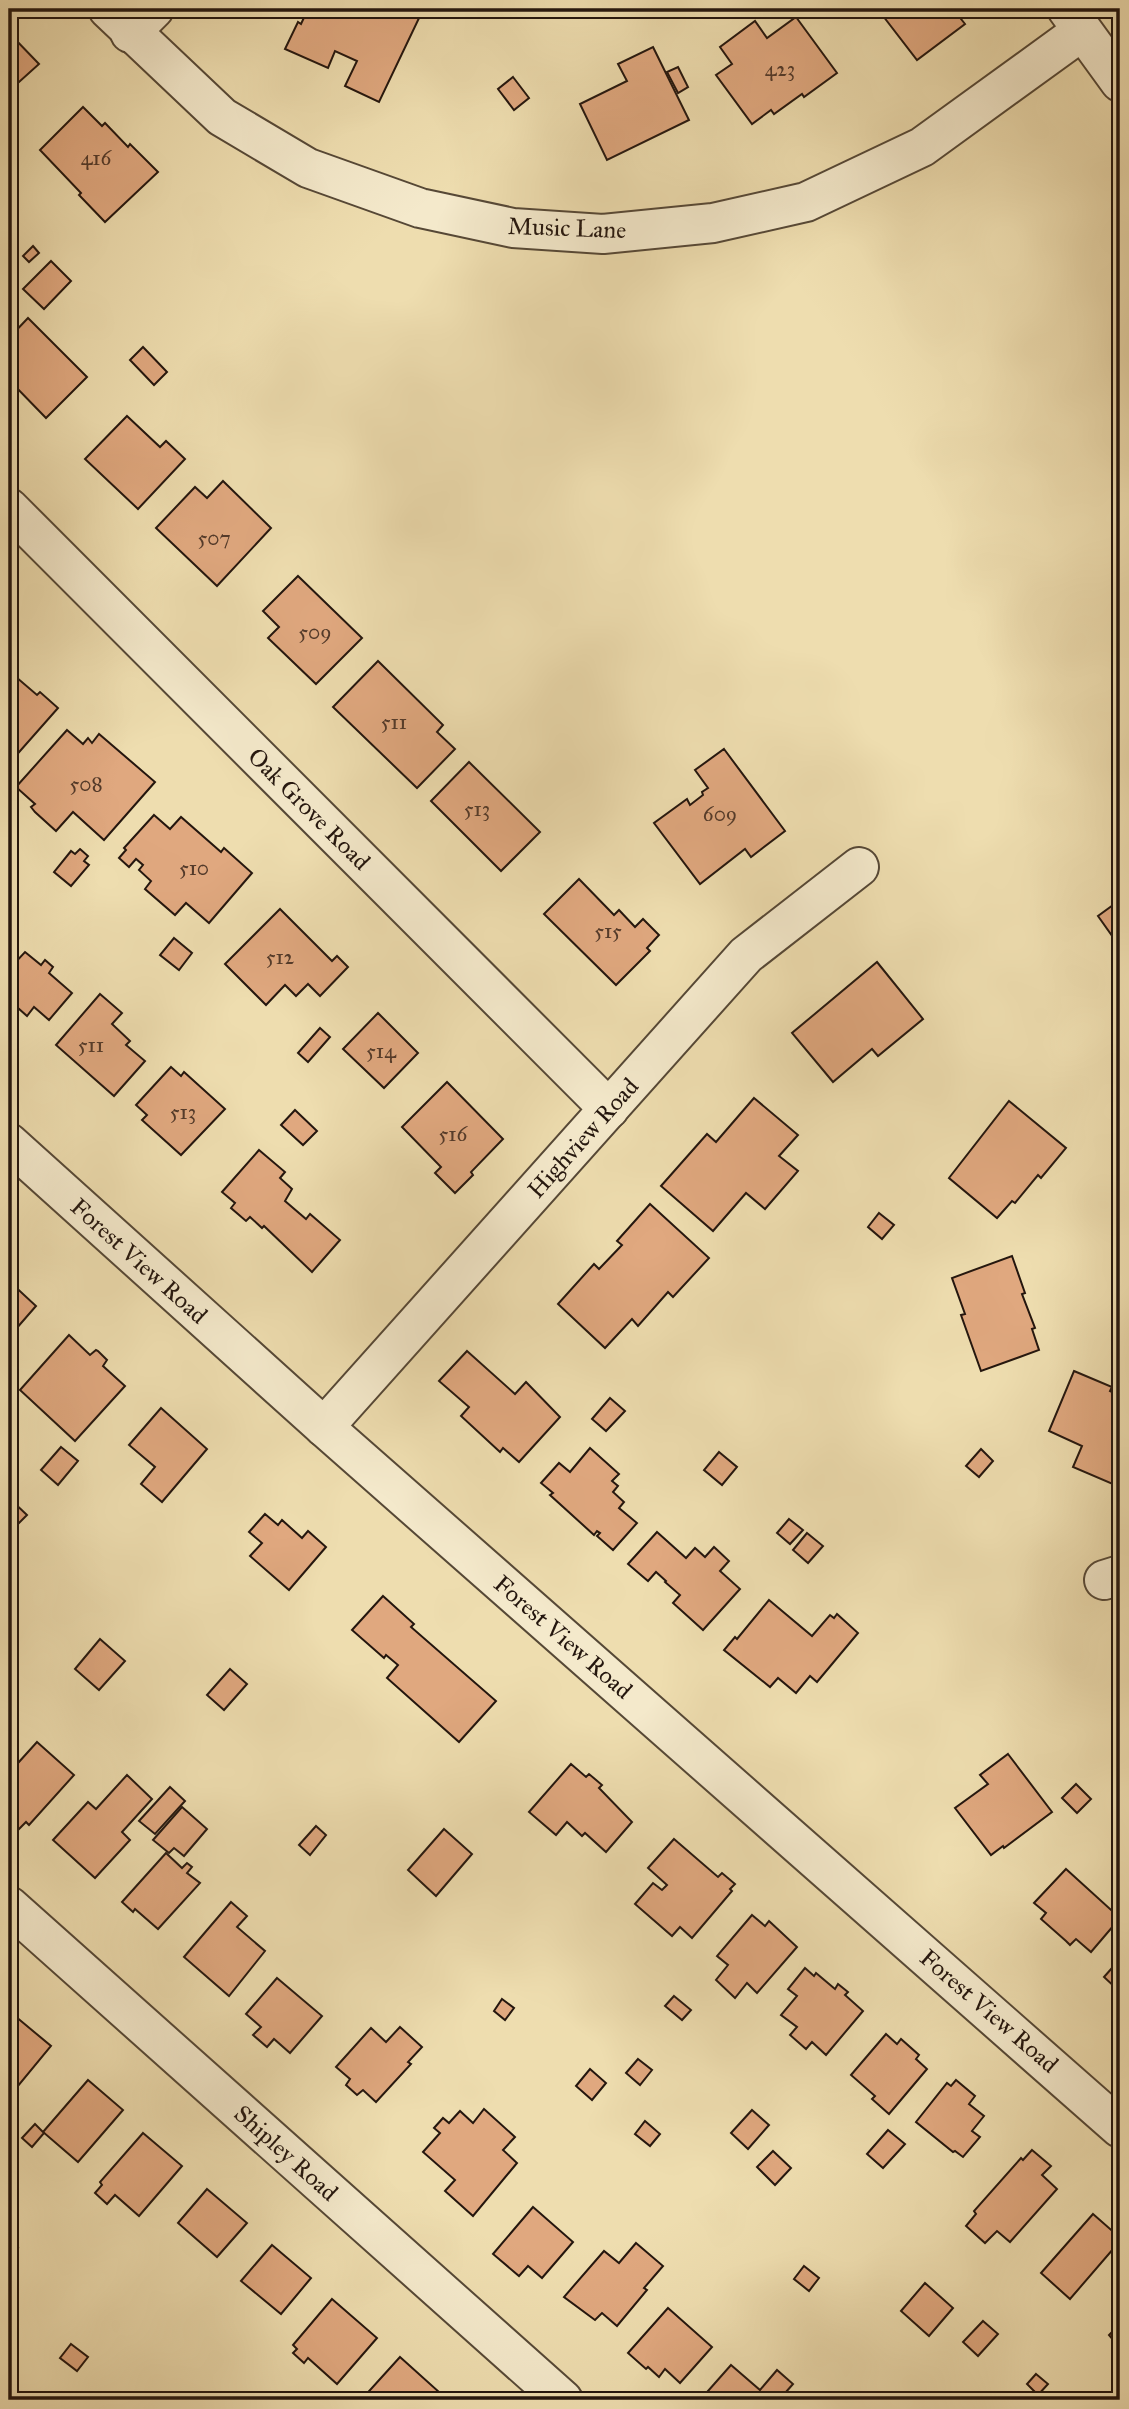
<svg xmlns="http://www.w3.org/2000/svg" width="1129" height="2409" viewBox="0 0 1129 2409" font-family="'IM FELL Great Primer',serif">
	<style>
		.building { fill: #e0a87f; stroke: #24160e; stroke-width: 2 }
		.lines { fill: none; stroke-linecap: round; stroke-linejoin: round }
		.minor-casing { stroke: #564836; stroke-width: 42 }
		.minor { stroke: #f4e9cb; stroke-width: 38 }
		.labels { text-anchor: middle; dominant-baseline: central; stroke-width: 7; stroke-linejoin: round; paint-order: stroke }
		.number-label { font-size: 21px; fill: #533a2a }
		.street-label { font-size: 24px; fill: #24160e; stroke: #f4e9cb }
	</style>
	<rect width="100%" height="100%" fill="#eeddaf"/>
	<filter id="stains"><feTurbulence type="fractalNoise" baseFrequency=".00286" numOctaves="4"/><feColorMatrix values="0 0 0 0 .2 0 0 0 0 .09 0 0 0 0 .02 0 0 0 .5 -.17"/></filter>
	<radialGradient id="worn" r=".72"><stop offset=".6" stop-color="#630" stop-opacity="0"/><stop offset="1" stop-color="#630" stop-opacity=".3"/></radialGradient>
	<!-- building -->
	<g class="building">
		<polygon points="308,9 403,9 420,16 379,102 345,86 357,61 335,51 328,68 285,49 298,22 301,24"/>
		<polygon points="884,9 953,9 965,24 917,60 880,12"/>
		<polygon points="796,17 837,73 804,97 802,94 774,114 771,110 752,124 716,75 732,64 720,47 755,21 767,38"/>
		<polygon points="12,36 39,64 9,91 9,38"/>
		<polygon points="653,47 689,120 607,160 580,104 627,81 618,64"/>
		<polygon points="678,67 688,87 678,93 667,72"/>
		<polygon points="513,77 529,98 514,110 498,89"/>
		<polygon points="83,107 102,126 105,123 128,147 130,144 158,172 105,222 79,195 81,193 40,150"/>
		<polygon points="33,246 39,253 29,262 23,256"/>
		<polygon points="51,261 71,281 44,309 23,289"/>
		<polygon points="28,318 87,377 46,418 9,380 11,378 9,375 9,338"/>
		<polygon points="143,347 167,372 154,385 130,360"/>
		<polygon points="127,416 160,447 166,441 185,459 138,509 85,459"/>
		<polygon points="223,481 271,528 217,586 156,528 195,487 207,498"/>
		<polygon points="298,576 362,638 316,684 268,638 279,627 263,611"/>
		<polygon points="378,661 443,725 437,732 455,749 417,788 333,707"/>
		<polygon points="9,671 37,695 40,692 58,708 13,759 9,755"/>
		<polygon points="67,730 83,744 88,738 92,743 99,734 155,782 104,840 73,812 56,831 35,812 31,807 35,804 16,787"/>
		<polygon points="724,749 785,831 751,857 745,849 700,884 654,823 687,799 690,805 703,795 702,792 708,788 695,770"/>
		<polygon points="469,762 540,832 501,871 431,801"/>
		<polygon points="154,815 170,829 181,817 221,852 224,848 252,873 209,923 186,903 175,915 145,889 151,881 139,870 143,865 136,859 129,867 119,858 126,850 124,848"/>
		<polygon points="80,849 88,856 84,861 89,865 71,886 54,872 71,851 75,854"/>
		<polygon points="579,879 614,915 619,910 635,927 643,919 659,935 647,948 650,951 616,985 544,914"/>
		<polygon points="1120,900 1120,947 1098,916"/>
		<polygon points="280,909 332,961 337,956 348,967 320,996 308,984 296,996 285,985 266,1005 225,964"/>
		<polygon points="174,938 192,953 179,970 160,955"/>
		<polygon points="25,952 41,965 45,960 53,967 49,973 72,993 49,1020 34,1007 27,1016 9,1000 9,963 12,966"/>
		<polygon points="877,962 923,1019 878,1056 872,1049 833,1082 792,1033"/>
		<polygon points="100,994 122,1013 112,1024 130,1041 126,1045 145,1061 114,1096 56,1045"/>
		<polygon points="378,1013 418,1053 384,1088 343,1049"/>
		<polygon points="320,1028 330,1037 308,1062 298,1053"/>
		<polygon points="171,1067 181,1076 184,1072 225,1109 181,1155 142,1120 147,1115 136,1105"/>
		<polygon points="447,1082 503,1139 471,1172 473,1175 455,1193 435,1173 441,1167 402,1127"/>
		<polygon points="754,1098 798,1135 779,1156 798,1171 765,1209 746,1193 713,1231 661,1186 707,1134 716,1142"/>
		<polygon points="1009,1101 1066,1148 1041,1178 1038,1175 1015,1203 1012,1201 997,1218 949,1178"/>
		<polygon points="295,1110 317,1131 303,1145 281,1125"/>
		<polygon points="259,1150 285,1172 280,1178 292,1189 285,1201 306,1219 310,1214 340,1240 312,1272 264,1226 262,1228 250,1217 246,1221 231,1208 235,1203 222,1192"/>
		<polygon points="650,1204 709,1258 673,1297 668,1292 638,1326 632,1319 605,1348 558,1304 594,1264 599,1269 622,1245 617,1241"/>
		<polygon points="879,1213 894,1225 882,1239 868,1227"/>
		<polygon points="1012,1256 1025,1293 1022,1294 1035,1328 1032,1329 1039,1350 981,1371 961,1315 965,1314 952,1278"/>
		<polygon points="9,1281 36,1306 9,1337"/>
		<polygon points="69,1335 90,1355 96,1350 98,1351 107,1360 103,1366 125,1386 75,1441 20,1390"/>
		<polygon points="467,1351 515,1394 526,1382 560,1417 519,1462 503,1448 500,1452 461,1416 469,1407 439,1381"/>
		<polygon points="1074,1371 1112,1387 1110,1391 1120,1396 1120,1473 1115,1485 1073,1467 1082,1446 1049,1431"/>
		<polygon points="610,1398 625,1411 606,1431 592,1419"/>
		<polygon points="161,1408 207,1449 162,1502 141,1484 155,1467 129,1445"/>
		<polygon points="61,1447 78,1461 58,1485 41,1470"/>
		<polygon points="590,1448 619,1474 612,1481 618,1486 613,1492 624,1502 619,1508 637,1523 613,1550 597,1536 600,1533 597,1531 594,1535 550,1495 553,1493 541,1483 559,1463 570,1472"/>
		<polygon points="981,1449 993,1461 979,1477 966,1466"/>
		<polygon points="719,1452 737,1467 722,1485 704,1470"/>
		<polygon points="9,1498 27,1515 17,1525 9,1517"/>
		<polygon points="265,1514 278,1525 282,1520 302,1538 308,1531 326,1547 289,1590 250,1556 262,1543 249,1532"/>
		<polygon points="789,1519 803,1530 790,1544 777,1533"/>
		<polygon points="657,1532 686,1558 695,1548 705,1557 714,1547 729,1561 720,1571 740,1589 703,1630 673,1603 680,1595 665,1582 666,1581 656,1572 648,1581 628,1564"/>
		<polygon points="807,1533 823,1546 808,1563 793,1550"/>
		<polygon points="383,1596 414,1624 411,1627 496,1701 459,1742 387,1678 398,1665 386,1655 384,1658 352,1630"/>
		<polygon points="769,1600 812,1636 830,1615 834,1618 837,1614 858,1633 817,1682 810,1676 796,1693 778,1678 770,1687 724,1650 735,1637 737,1639"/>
		<polygon points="100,1639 125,1661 99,1690 75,1669"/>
		<polygon points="230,1669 247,1684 224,1710 207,1695"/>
		<polygon points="37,1742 74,1775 29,1825 26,1822 16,1832 9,1825 9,1773"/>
		<polygon points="1008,1754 1052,1812 1004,1848 1003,1846 991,1855 955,1808 988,1784 980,1775"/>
		<polygon points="571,1764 586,1777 589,1774 602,1785 599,1788 632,1822 606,1852 585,1833 582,1836 567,1822 556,1835 529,1812"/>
		<polygon points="127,1775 152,1799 122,1832 130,1840 95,1878 53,1840 88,1802 96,1809"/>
		<polygon points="1076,1784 1091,1799 1077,1813 1062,1798"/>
		<polygon points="170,1787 185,1801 155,1834 139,1821"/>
		<polygon points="182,1807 207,1829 184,1856 174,1848 169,1853 153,1840"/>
		<polygon points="316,1826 326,1835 310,1855 299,1845"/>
		<polygon points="444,1829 472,1854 436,1896 408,1870"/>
		<polygon points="674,1839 718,1877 722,1873 735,1884 730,1889 732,1891 692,1938 680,1927 672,1936 635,1904 653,1883 662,1890 667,1885 648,1868"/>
		<polygon points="166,1853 182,1868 187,1863 192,1867 187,1873 200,1883 158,1929 135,1909 133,1912 122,1902"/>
		<polygon points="1066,1869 1120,1918 1091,1952 1076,1939 1070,1945 1066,1941 1041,1919 1046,1913 1034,1903"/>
		<polygon points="231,1902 247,1916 237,1927 265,1951 229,1996 184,1957"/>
		<polygon points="752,1915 765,1926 769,1921 797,1947 757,1993 747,1983 735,1998 716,1980 728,1965 717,1956"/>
		<polygon points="1120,1959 1120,1992 1104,1977"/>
		<polygon points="805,1968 814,1976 816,1973 835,1989 838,1984 848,1992 845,1995 863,2011 826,2055 812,2042 806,2049 790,2035 797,2027 781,2015 797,1996 788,1989"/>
		<polygon points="277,1978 322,2016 290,2053 274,2039 267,2047 253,2035 261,2027 246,2014"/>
		<polygon points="674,1996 691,2010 682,2020 665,2006"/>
		<polygon points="502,1999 514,2008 505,2020 494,2011"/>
		<polygon points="9,2011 51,2046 13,2092 9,2088"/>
		<polygon points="400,2027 422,2047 408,2062 411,2064 376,2102 363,2090 357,2095 346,2085 350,2079 336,2067 371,2028 386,2042"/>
		<polygon points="886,2034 897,2044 901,2039 919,2055 916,2059 927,2069 889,2114 872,2099 875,2096 851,2075"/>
		<polygon points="638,2059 652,2070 640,2085 626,2073"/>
		<polygon points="590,2069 606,2083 592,2100 576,2086"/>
		<polygon points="88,2080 123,2110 78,2162 43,2132"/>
		<polygon points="956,2080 975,2096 969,2104 984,2116 972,2131 980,2137 963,2157 955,2151 953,2152 916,2122 947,2083 951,2086"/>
		<polygon points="484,2109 515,2137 503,2150 517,2163 473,2216 445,2191 455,2180 423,2152 440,2133 434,2128 443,2118 449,2123 460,2111 473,2123"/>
		<polygon points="752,2110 769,2125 748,2149 731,2133"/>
		<polygon points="645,2121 660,2134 650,2146 635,2134"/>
		<polygon points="35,2124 44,2133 32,2147 22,2138"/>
		<polygon points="888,2130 905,2144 883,2168 867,2154"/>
		<polygon points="143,2133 182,2166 139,2216 115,2195 107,2204 95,2193 102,2185 100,2182"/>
		<polygon points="1032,2150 1051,2166 1042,2175 1057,2189 1010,2242 997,2231 985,2243 966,2226 976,2214 974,2211 1021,2158 1023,2160"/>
		<polygon points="773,2151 791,2168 775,2185 757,2167"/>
		<polygon points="207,2189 247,2223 217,2257 178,2223"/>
		<polygon points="533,2207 573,2242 542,2278 528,2266 519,2276 493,2254"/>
		<polygon points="1093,2214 1117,2235 1120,2241 1070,2299 1041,2273"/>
		<polygon points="9,2241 18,2248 9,2259"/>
		<polygon points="636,2243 663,2266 644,2288 647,2290 617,2326 602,2313 595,2320 564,2297 604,2251 619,2263"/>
		<polygon points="272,2245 311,2278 281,2314 241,2281"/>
		<polygon points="804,2266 819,2278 809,2291 794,2279"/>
		<polygon points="925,2283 953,2308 929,2336 901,2311"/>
		<polygon points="332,2299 377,2338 337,2384 308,2358 304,2363 293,2353 297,2349 293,2345"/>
		<polygon points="668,2308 712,2347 680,2383 665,2369 659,2377 648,2367 646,2369 628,2353"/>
		<polygon points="983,2321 998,2334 978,2356 963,2342"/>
		<polygon points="1119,2325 1120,2326 1120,2348 1109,2335"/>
		<polygon points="71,2344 88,2357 77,2371 60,2358"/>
		<polygon points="400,2357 439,2392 432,2400 361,2400"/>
		<polygon points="731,2365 760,2390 777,2370 793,2384 779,2400 700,2400"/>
		<polygon points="1036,2374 1048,2384 1038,2395 1027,2384"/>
	</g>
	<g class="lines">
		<!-- minor casing -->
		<g class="minor-casing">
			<g id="minor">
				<polyline points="108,9 222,117 308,168 420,208 513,228 603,234 713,223 806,202 922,147 1082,31"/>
				<polyline points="1067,9 1120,82"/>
				<polyline points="130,33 154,9"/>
				<polyline points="9,508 609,1109"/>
				<polyline points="9,1143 324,1427 1120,2128"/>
				<polyline points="324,1427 746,955 859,867"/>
				<polyline points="1104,1580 1120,1575"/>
				<polyline points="9,1906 563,2400"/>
			</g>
		</g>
		<!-- minor -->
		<use href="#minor" class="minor"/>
	</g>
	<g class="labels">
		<!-- number labels -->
		<g class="number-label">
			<text x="780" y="69">423</text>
			<text x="96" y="158">416</text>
			<text x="214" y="538">507</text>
			<text x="315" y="632">509</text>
			<text x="394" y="722">511</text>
			<text x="86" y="784">508</text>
			<text x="477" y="809">513</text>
			<text x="720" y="814">609</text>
			<text x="194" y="868">510</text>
			<text x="608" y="931">515</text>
			<text x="280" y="957">512</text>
			<text x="91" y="1045">511</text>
			<text x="381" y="1051">514</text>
			<text x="183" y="1112">513</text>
			<text x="453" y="1134">516</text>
		</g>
		<!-- street labels -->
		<g class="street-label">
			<text transform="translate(567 228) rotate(2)">Music Lane</text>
			<text transform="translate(309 809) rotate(45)">Oak Grove Road</text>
			<text transform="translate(583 1138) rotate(-48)">Highview Road</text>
			<text transform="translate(139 1261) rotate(42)">Forest View Road</text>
			<text transform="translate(563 1637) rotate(41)">Forest View Road</text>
			<text transform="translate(989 2011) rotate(41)">Forest View Road</text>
			<text transform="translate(286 2153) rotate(42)">Shipley Road</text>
		</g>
	</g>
	<!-- margin -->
	<rect width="1129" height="2409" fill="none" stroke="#eeddaf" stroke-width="35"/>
	<rect x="10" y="10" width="1108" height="2388" fill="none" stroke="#24160e" stroke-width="3.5"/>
	<rect x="18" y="18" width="1094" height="2374" fill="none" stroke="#24160e" stroke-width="2"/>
	<rect width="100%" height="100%" filter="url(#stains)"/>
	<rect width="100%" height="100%" fill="url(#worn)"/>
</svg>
